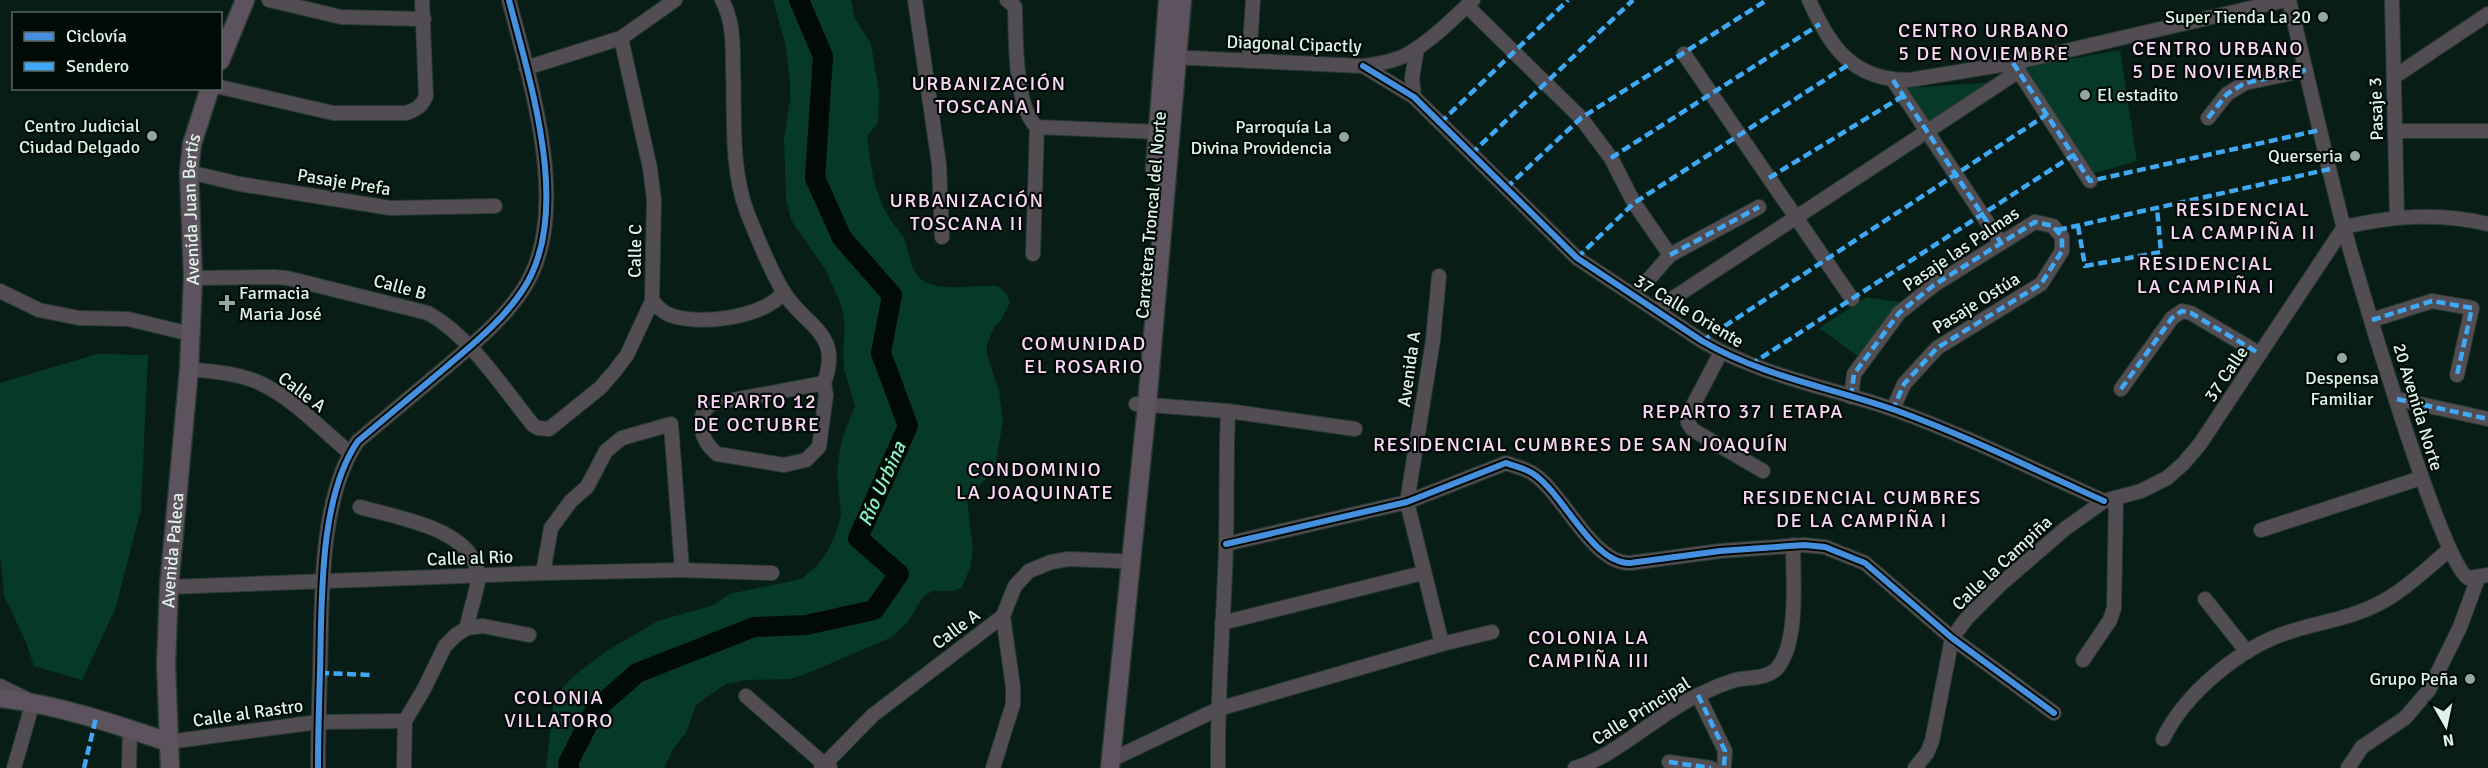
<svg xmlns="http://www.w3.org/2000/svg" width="2488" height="768" viewBox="0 0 2488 768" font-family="Signika,sans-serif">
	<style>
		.green { fill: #073928 }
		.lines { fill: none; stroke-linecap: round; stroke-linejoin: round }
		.river { stroke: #010a05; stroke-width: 20 }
		.minor-casing { stroke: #283932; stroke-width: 16 }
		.major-casing { stroke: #283932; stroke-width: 21 }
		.minor { stroke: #514d53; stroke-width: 14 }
		.major { stroke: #5d535e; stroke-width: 18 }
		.quiet { stroke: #3fa9f5; stroke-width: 4.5; stroke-dasharray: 9 4.5; stroke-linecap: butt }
		.cycleway-casing { stroke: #010b06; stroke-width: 10 }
		.cycleway { stroke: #468fdf; stroke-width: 6 }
		.poi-dot { fill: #93a79e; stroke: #010b06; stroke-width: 2 }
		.labels { text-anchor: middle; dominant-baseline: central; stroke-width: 4.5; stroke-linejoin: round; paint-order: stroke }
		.poi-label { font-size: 18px; fill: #def2e8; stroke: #010b06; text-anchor: end }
		.street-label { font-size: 18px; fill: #def2e8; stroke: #010b06 }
		.neighbourhood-label { font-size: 20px; letter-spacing: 1.5px; fill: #fbd6f7; stroke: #010b06 }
		.water-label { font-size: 20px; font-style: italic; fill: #8ff0c9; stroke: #010b06 }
	</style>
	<rect width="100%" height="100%" fill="#081d15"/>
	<!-- green -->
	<g class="green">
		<path d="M773 0H851L855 19 871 44 879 91 878 123 867 136C871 165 874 194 890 219 894 226 900 231 904 238 910 251 909 270 922 280 939 293 976 284 998 286L1006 293 1010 302 1001 320 994 327 987 345V355L999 391 1003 420 995 469 967 499 973 549 970 568 962 587 953 591H932L923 597 907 623 892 637 808 673 790 679 748 680 726 684 696 705 686 733 673 749 664 768H546L553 706 562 688 576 674 608 650 658 621 714 605 729 594 801 579 816 567 828 551 836 533 841 515 837 475 839 455 843 436 855 406 844 369 843 349 845 327 842 307 826 270 791 220 786 200 784 138 790 100V80L785 43Z"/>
		<polygon points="2120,50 2137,161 2091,174 2025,67"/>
		<polygon points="1995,82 1932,125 1907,88"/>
		<polygon points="1867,297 1904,303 1863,360 1819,328"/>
		<polygon points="97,354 148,355 141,509 116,607 82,680 34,666 26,642 4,596 0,554 0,383"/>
	</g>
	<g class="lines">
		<!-- river -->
		<polyline class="river" points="569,768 568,763 595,710 637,673 754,627 806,625 874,610 899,574 858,538 908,426 881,353 892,295 842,238 815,178 823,56 799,0"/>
		<!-- minor casing -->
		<g class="minor-casing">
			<g id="minor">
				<polyline points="269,0 341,17 424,19"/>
				<path d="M722 0C733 20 733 44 733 67 735 114 730 167 747 212 757 237 769 268 783 291 804 327 843 331 824 383L711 404C693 418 702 442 717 454L784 465 806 460 819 447 826 395 824 383"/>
				<polyline points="915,0 939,164 942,237"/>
				<path d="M1007 0 1015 7C1016 37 1014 107 1037 127L1158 132"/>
				<path d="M1809 0C1830 47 1852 80 1909 80L2013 63 2286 0"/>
				<path d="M2289 0C2307 75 2324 150 2343 225 2356 271 2441 564 2468 578L2488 575"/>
				<polyline points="2392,0 2397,217"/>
				<polyline points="1467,6 1581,118 1611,158 1634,203 1670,255"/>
				<polyline points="1684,54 1852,299"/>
				<path d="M1170 57 1363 66C1377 64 1391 62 1404 56 1427 45 1454 18 1473 0"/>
				<polyline points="1249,61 1253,0"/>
				<polyline points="2014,64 2090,181"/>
				<path d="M1363 66 1414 97 1577 258 1702 341C1764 377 1829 387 1895 410 1967 436 2035 470 2104 501"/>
				<polyline points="526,68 621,38 675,0"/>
				<polyline points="2394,77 2488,14"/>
				<polyline points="1893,80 2001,243"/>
				<path d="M220 87 333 113H406C416 110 422 106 426 96L422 0"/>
				<polyline points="1414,97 1412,78 1417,48"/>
				<polyline points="2208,118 2227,94 2245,83 2306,70"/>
				<polyline points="2395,131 2488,131"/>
				<polyline points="189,172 240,184 390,208 495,206"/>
				<path d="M2344 227C2393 216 2439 212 2488 224"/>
				<polyline points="1033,254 1037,127"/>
				<polyline points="1439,276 1433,340 1407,502 1442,644"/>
				<path d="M193 278 273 277 287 278 428 313C471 337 502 387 533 425L538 428 549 429 600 388 614 372 627 355 652 301 654 200 650 168 621 38"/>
				<polyline points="0,291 39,310 79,318 128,319 191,334"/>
				<polyline points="1634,296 1670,255 1759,207"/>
				<path d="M652 301C657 306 663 313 670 315 700 326 763 318 784 292"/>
				<polyline points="1655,310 2019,71"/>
				<polyline points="2372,320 2432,301 2472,308 2457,375"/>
				<polyline points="1721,352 1688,415 1688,423 1693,430 1763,471"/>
				<path d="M189 369C214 372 240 373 262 384 295 400 322 430 350 453"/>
				<polyline points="2121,389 2172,318 2182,311 2191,313 2260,354"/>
				<polyline points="1851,397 1854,374 1899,313 1934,285 2035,222 2053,226 2062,237 2062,251 2041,284 1937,348 1904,384 1893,409"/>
				<polyline points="2397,399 2488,419"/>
				<polyline points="1136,404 1228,411 1355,429"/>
				<path d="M360 507C397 518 472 528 478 574 480 585 468 614 467 628"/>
				<polyline points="2261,530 2421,478"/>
				<path d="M1226 544 1407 502 1506 463C1514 466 1524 468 1532 473 1563 492 1592 564 1630 563L1720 551 1804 545 1825 547 1865 563 1952 638 2054 713"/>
				<polyline points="543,573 551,528 571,501 587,487 606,451 622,438 671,424 682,570"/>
				<polyline points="169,587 543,573 682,570 772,573"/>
				<polyline points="2205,599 2247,652"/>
				<polyline points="1222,623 1423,573"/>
				<polyline points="2083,660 2110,620 2114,608 2116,498"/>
				<polyline points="0,686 33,702 14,768"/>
				<polyline points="1698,695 1725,751 1724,768"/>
				<polyline points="746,696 824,764 830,767"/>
				<path d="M2163 739C2185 693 2241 647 2289 632 2319 622 2348 619 2376 605 2403 592 2426 569 2449 550"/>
				<polyline points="168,742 318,722 405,721"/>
				<polyline points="1111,760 1218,709 1442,644 1492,632"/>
				<polyline points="1669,762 1711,768"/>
				<path d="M1218 766C1217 692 1224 619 1226 545 1227 500 1226 456 1228 411"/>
				<polyline points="129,768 130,729"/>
				<path d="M318 768C318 736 319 704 320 672 322 605 318 498 358 441 387 417 416 392 445 368 472 345 502 321 522 291 574 215 530 83 509 0"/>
				<polyline points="404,768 405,721 424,689 445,646 456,635 467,628 483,626 529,635"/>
				<polyline points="821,768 873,715 1003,616 1015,586 1029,571 1051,562 1069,559 1120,561"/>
				<polyline points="993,768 1013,704 1013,687 1003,616"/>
				<path d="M1575 768C1619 755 1660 711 1705 692 1715 687 1725 683 1735 680 1749 677 1769 679 1778 667 1799 640 1793 578 1793 545"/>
				<polyline points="1915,768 1927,753 1932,741 1952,638 1967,618 2001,584 2066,528 2104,501 2141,491 2167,478 2183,464 2200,444 2344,227"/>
				<polyline points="2348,768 2362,747 2405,718 2429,690 2460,627 2478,578"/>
			</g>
		</g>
		<!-- major casing -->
		<g class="major-casing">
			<g id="major">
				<polyline points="220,61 245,0"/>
				<polyline points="1155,169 1168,0"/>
				<path d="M0 698C58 705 112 723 168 742"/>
				<path id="s1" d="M170 768 166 664 169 587 189 369 193 278 189 172 192 144 210 88"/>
				<polyline points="1110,768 1147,405 1182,0"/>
			</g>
		</g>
		<!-- minor -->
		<use href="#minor" class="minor"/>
		<!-- major -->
		<use href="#major" class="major"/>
		<!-- quiet -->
		<g class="quiet">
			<polyline points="2013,63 2090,181 2320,130"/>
			<polyline points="1893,80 2001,243"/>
			<polyline points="2208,118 2227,94 2245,83 2306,70"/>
			<polyline points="1440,123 1568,0"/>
			<polyline points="1471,154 1633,0"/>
			<polyline points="1611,158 1820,24"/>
			<polyline points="1769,178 1903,96"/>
			<polyline points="1506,188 1581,118 1767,0"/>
			<polyline points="2078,226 2085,266 2161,252 2157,208"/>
			<polyline points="2058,230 2330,169"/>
			<polyline points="1670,255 1759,207"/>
			<polyline points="1577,258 1634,203 1851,63"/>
			<polyline points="2372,320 2432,301 2472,308 2457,375"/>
			<polyline points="1702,341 2046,115"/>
			<polyline points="1750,365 2072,156"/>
			<polyline points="2121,389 2172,318 2182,311 2191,313 2260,354"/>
			<polyline points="1851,397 1854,374 1899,313 1934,285 2035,222 2053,226 2062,237 2062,251 2041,284 1937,348 1904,384 1893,409"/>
			<polyline points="2397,399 2488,419"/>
			<polyline points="320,673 372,675"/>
			<polyline points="1698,695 1725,751 1724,768"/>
			<polyline points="1669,762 1711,768"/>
			<polyline points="84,768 96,718"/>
		</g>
		<!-- cycleway casing -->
		<g class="cycleway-casing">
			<g id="cycleway">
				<path d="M1363 66 1414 97 1577 258 1702 341C1764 377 1829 387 1895 410 1967 436 2035 470 2104 501"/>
				<path d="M1226 544 1407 502 1506 463C1514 466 1524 468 1532 473 1563 492 1592 564 1630 563L1720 551 1804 545 1825 547 1865 563 1952 638 2054 713"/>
				<path d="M318 768C318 736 319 704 320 672 322 605 318 498 358 441 387 417 416 392 445 368 472 345 502 321 522 291 574 215 530 83 509 0"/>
			</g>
		</g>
		<!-- cycleway -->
		<use href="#cycleway" class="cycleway"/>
	</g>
	<!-- markers -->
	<g class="poi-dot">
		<circle cx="2323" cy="17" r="6"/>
		<circle cx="2085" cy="95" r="6"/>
		<circle cx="152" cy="136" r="6"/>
		<circle cx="1344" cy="137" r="6"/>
		<circle cx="2355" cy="156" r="6"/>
		<path d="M224 294h6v6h6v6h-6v6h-6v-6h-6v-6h6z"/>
		<circle cx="2342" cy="358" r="6"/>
		<circle cx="2470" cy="679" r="6"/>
	</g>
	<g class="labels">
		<!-- poi labels -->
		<g class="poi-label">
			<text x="2311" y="17">Super Tienda La 20</text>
			<text x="2097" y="95" text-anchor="start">El estadito</text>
			<text x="140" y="126">Centro Judicial<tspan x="140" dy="21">Ciudad Delgado</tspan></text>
			<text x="1332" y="127">Parroquía La<tspan x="1332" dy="21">Divina Providencia</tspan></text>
			<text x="2343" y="156">Querseria</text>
			<text x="239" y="293" text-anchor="start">Farmacia<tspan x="239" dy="21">Maria José</tspan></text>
			<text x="2342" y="378" text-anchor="middle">Despensa<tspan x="2342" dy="21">Familiar</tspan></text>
			<text x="2458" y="679">Grupo Peña</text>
		</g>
		<!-- street labels -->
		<g class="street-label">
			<text transform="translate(1294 44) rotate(2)">Diagonal Cipactly</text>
			<text transform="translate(2376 109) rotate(-92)">Pasaje 3</text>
			<text transform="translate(344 182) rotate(9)">Pasaje Prefa</text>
			<text stroke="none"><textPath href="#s1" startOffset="560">Avenida Juan Bertis</textPath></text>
			<text transform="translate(1151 215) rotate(-85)">Carretera Troncal del Norte</text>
			<text transform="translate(1961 249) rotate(-34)">Pasaje las Palmas</text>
			<text transform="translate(635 251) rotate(-89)">Calle C</text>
			<text transform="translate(400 287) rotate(15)">Calle B</text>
			<text transform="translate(1976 303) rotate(-32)">Pasaje Ostúa</text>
			<text transform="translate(1689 311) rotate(31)">37 Calle Oriente</text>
			<text transform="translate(1409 369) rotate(-82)">Avenida A</text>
			<text transform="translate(2226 374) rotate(-56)">37 Calle</text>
			<text transform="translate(302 392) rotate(37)">Calle A</text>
			<text transform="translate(2418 407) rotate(73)">20 Avenida Norte</text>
			<text stroke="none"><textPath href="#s1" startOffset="218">Avenida Paleca</textPath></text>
			<text transform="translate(470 558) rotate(-2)">Calle al Rio</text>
			<text transform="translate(2002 563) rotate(-43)">Calle la Campiña</text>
			<text transform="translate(956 629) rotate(-37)">Calle A</text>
			<text transform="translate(1641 711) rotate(-32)">Calle Principal</text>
			<text transform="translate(248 713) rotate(-8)">Calle al Rastro</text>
		</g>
		<!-- neighbourhood labels -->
		<g class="neighbourhood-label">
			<text x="1984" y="30">CENTRO URBANO<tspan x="1984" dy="23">5 DE NOVIEMBRE</tspan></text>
			<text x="2218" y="48">CENTRO URBANO<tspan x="2218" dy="23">5 DE NOVIEMBRE</tspan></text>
			<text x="989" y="83">URBANIZACIÓN<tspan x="989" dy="23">TOSCANA I</tspan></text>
			<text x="967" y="200">URBANIZACIÓN<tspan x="967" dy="23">TOSCANA II</tspan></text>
			<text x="2243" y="209">RESIDENCIAL<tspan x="2243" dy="23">LA CAMPIÑA II</tspan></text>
			<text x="2206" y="263">RESIDENCIAL<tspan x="2206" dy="23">LA CAMPIÑA I</tspan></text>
			<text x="1084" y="343">COMUNIDAD<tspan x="1084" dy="23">EL ROSARIO</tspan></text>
			<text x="757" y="401">REPARTO 12<tspan x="757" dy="23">DE OCTUBRE</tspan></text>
			<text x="1743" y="411">REPARTO 37 I ETAPA</text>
			<text x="1581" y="444">RESIDENCIAL CUMBRES DE SAN JOAQUÍN</text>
			<text x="1035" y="469">CONDOMINIO<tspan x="1035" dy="23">LA JOAQUINATE</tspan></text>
			<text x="1862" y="497">RESIDENCIAL CUMBRES<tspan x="1862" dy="23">DE LA CAMPIÑA I</tspan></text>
			<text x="1589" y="637">COLONIA LA<tspan x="1589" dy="23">CAMPIÑA III</tspan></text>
			<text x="559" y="697">COLONIA<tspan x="559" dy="23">VILLATORO</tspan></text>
		</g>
		<!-- water labels -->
		<g class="water-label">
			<text transform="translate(882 484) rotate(-66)">Río Urbina</text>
		</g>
	</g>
	<!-- legend -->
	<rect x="12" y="12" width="210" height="78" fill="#010b06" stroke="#596760" stroke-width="1.5"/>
	<rect x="24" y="32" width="30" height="9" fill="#468fdf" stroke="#596760" stroke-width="1.5"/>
	<text x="66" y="42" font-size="18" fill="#def2e8">Ciclovía</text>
	<rect x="24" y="62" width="30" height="9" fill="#3fa9f5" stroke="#596760" stroke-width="1.5"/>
	<text x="66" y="72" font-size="18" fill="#def2e8">Sendero</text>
	<!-- north arrow -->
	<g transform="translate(2446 726) rotate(171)" stroke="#010b06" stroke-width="4.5" paint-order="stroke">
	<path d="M0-4.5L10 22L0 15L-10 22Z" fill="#def2e8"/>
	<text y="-9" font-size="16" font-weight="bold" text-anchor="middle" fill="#def2e8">N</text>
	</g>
</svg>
